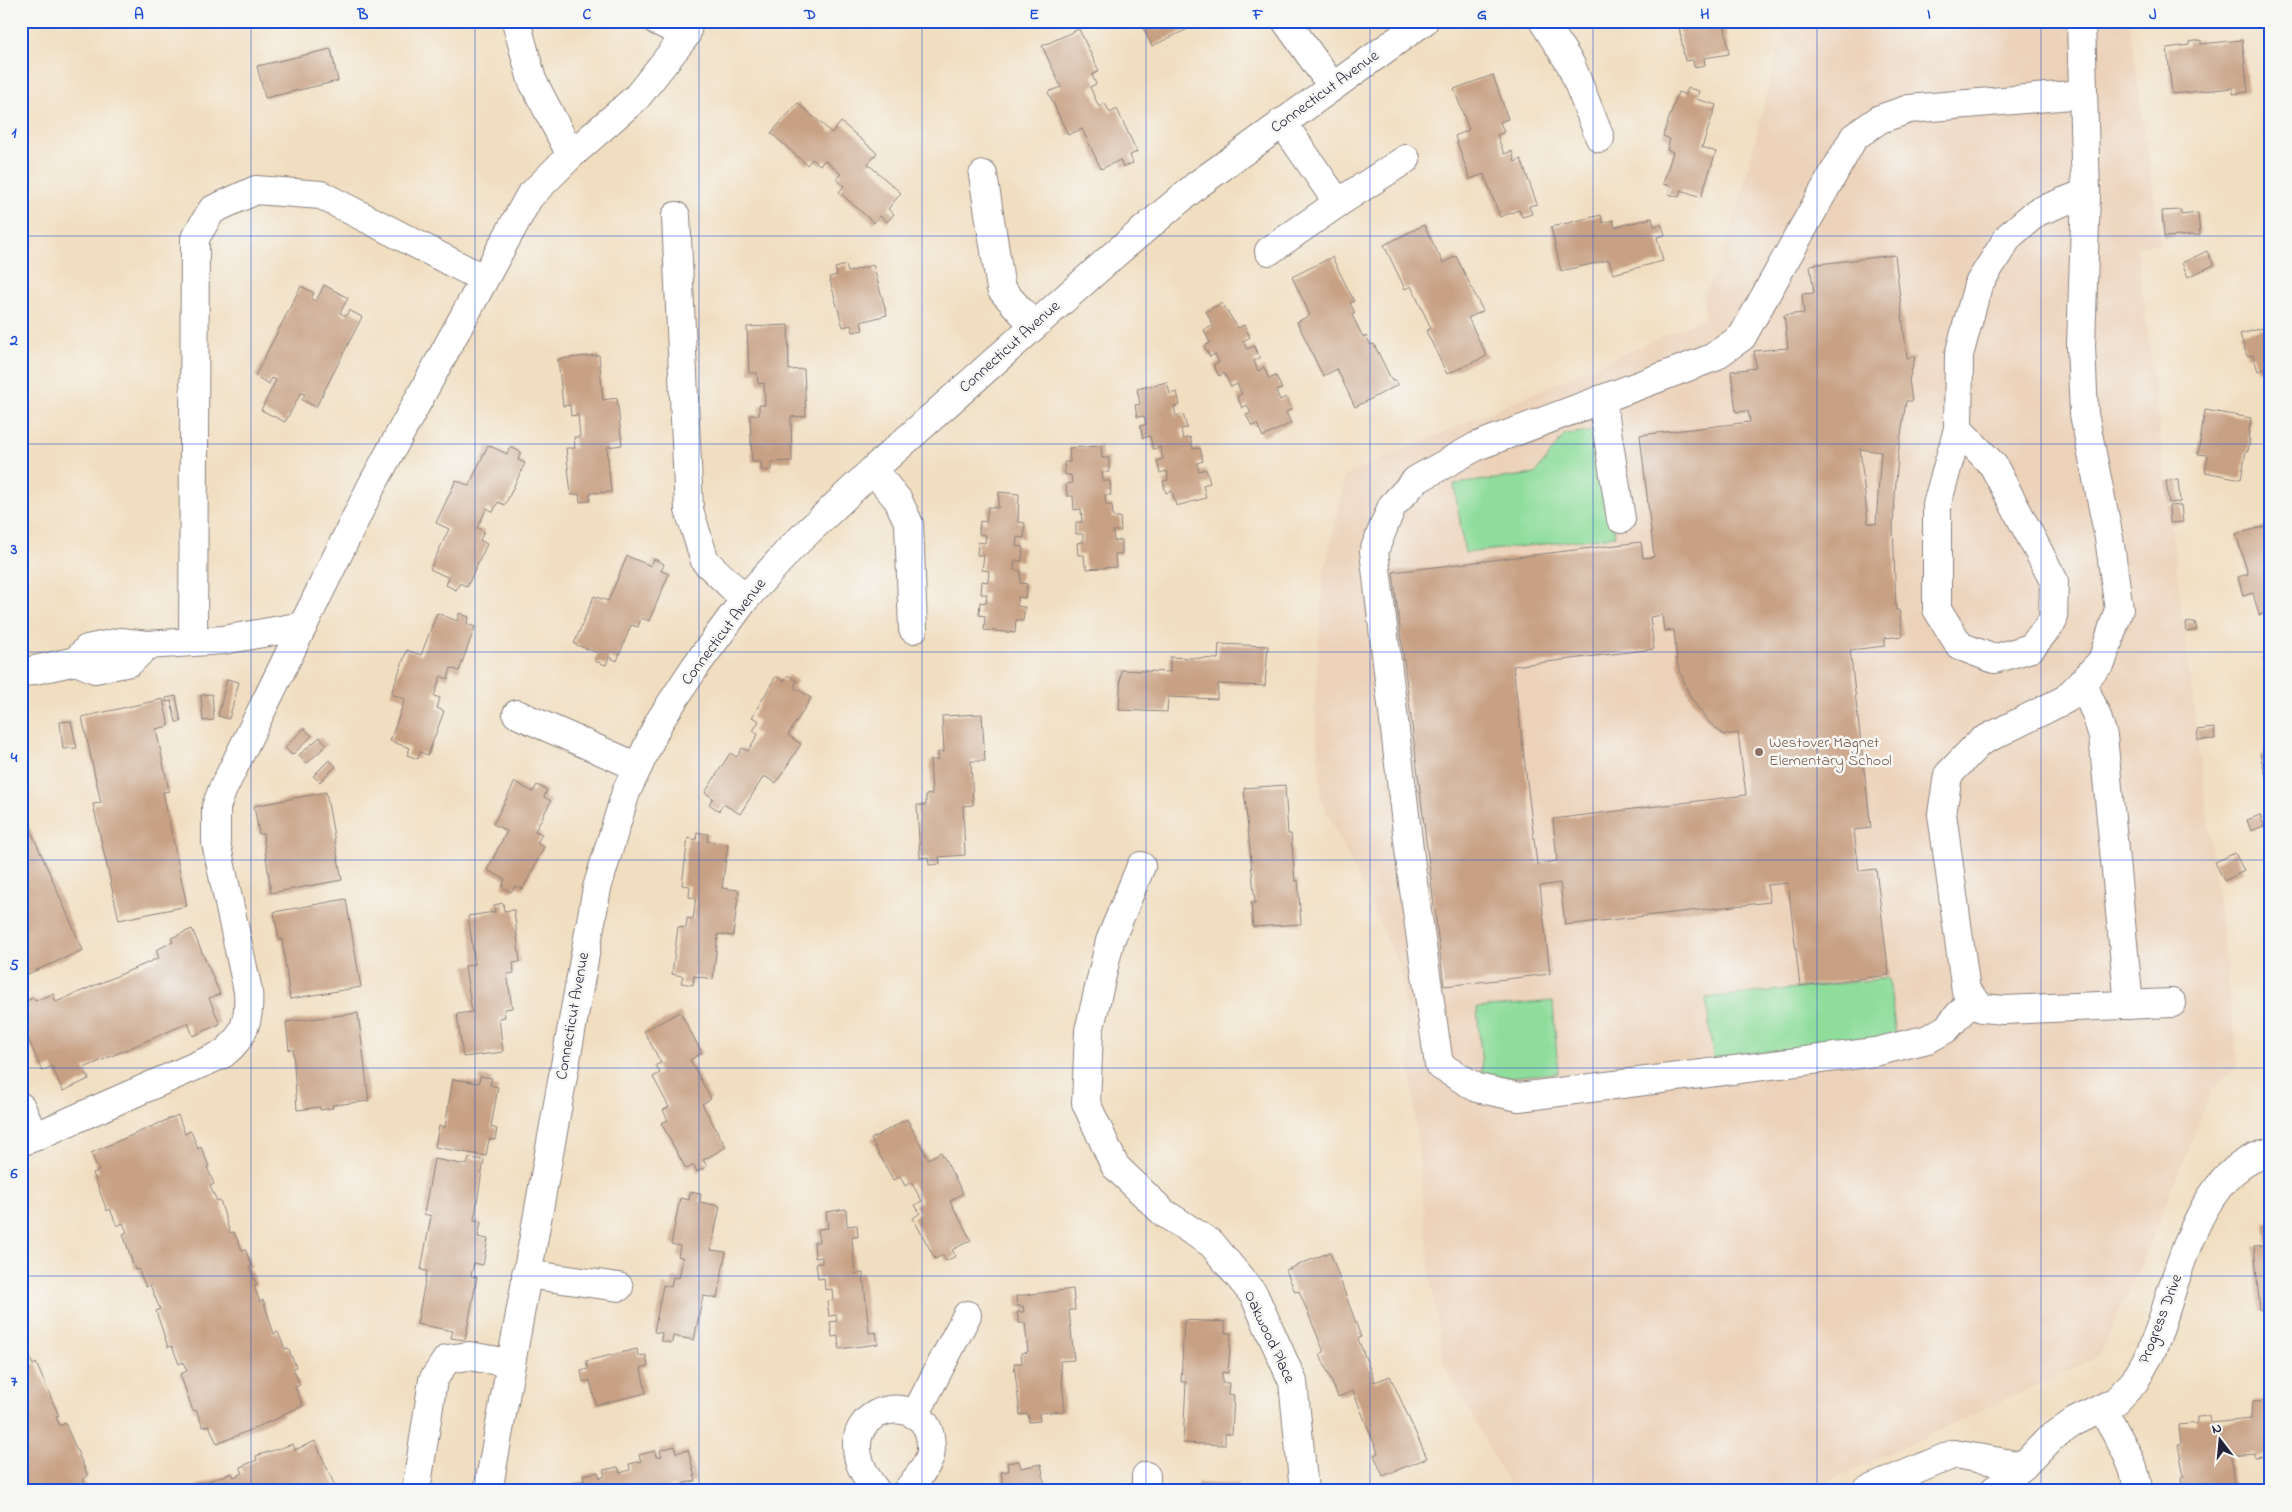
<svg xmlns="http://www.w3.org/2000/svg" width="2292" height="1512" viewBox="0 0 2292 1512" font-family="'Indie Flower',sans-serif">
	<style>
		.built { fill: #ecd2b9 }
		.green { fill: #8edd9b; stroke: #58806b }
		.building { fill: #c8a083; fill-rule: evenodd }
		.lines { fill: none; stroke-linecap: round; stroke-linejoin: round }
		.minor-casing { stroke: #8a807e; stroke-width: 30 }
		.minor { stroke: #fff; stroke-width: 28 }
		.grid { fill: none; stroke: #1d4ed8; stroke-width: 1; stroke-opacity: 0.55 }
		.education-dot { fill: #8d6e63; stroke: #f6f6f2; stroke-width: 2 }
		.labels { text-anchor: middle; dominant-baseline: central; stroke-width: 5; stroke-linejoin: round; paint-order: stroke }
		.street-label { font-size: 16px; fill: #22223b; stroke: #f6f6f2 }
		.education-label { font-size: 16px; fill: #785e54; stroke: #f6f6f2; text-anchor: start }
		.neatline { fill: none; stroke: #1d4ed8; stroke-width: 2 }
		.grid-label { font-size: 16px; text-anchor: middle; font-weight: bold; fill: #1d4ed8 }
	</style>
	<rect width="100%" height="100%" fill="#f6f6f2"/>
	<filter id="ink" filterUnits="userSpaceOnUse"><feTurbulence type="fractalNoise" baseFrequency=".02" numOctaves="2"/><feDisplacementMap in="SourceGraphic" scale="10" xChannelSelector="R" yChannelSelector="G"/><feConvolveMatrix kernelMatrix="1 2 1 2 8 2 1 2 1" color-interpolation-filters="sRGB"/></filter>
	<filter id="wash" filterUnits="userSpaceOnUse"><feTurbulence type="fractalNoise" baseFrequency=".0096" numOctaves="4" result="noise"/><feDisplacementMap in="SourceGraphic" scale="20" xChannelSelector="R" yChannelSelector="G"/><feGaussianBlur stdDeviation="1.12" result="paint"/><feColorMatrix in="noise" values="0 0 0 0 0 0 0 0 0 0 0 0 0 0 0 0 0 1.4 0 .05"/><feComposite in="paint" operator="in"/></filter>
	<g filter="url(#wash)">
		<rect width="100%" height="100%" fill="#f1dec0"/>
		<!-- built -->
		<polygon class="built" points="1786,21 2129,21 2161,243 2137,246 2238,1066 2213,1088 2140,1268 2098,1357 1808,1491 1512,1491 1444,1364 1431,1281 1400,966 1321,800 1315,704 1323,577 1346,475 1705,318 1703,294 1720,266 1739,203"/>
		<!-- green -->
		<g class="green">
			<polygon points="1600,431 1615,536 1465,553 1454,484 1535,474 1565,434"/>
			<polygon points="1889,978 1896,1037 1713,1058 1706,998"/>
			<polygon points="1553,1001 1558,1073 1483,1079 1477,1008"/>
		</g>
		<g id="blocks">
			<!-- building -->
			<g class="building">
				<polygon points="1140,21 1191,21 1194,26 1152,46"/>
				<polygon points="1678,21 1724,21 1729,54 1704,58 1705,65 1694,67 1693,60 1685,61"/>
				<polygon points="1079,29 1099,71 1092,75 1096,84 1090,87 1099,107 1105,103 1110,113 1117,109 1137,152 1130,155 1133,163 1123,167 1120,160 1101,169 1082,129 1068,135 1048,92 1061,87 1042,46"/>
				<polygon points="2201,40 2201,44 2242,40 2248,92 2233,94 2233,88 2172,94 2167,48 2189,45 2189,42"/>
				<polygon points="331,49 338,81 265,98 257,66"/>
				<polygon points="1493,75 1508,119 1500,122 1504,132 1497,135 1504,154 1512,151 1515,162 1521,159 1537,204 1529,206 1532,214 1522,217 1519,210 1500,217 1484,174 1470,179 1455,136 1469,130 1454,89"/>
				<polygon points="1688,88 1699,91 1696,99 1716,105 1702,147 1716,152 1701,197 1681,190 1679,197 1668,194 1671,186 1663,184 1673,152 1667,150 1670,139 1663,136 1678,92 1686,95"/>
				<polygon points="798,103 832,133 841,122 877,153 868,164 901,193 888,209 894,214 887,222 880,216 874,223 839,192 844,186 836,179 841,174 825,160 820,165 812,159 807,165 771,133"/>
				<polygon points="2181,210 2181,215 2198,213 2200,235 2164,237 2162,211"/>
				<polygon points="1601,215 1603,223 1613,220 1615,227 1652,218 1654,226 1662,225 1665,235 1657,237 1663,261 1613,274 1609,260 1561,271 1551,227"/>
				<polygon points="1424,225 1443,263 1456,256 1483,311 1468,318 1487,356 1447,374 1426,331 1431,328 1411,286 1405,289 1384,245"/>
				<polygon points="2207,251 2214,265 2188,277 2182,263"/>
				<path d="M1895 255 1907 358 1915 357 1909 380 1912 401H1906L1898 454 1893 525 1896 610H1899L1903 636 1885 638V646L1850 650 1871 828 1854 830 1859 871 1876 869 1889 975 1800 986 1788 883 1767 885 1770 902 1565 925 1560 883 1540 886 1550 974 1444 986 1393 572 1641 542 1643 558 1654 557 1640 435 1750 422 1748 411 1736 412 1731 371 1756 368 1754 351 1788 348 1784 315 1804 313 1802 294 1814 293 1810 265ZM1860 449 1881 452 1876 524 1868 523ZM1662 615 1664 631 1674 630 1677 663 1689 695 1706 719 1723 735 1738 733 1746 795 1553 819 1557 861 1537 864 1513 666 1654 649 1650 617Z"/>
				<polygon points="1332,257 1354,301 1350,303 1355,313 1352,315 1363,337 1366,336 1371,345 1374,344 1392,381 1396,380 1398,385 1355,407 1337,369 1323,376 1297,322 1310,315 1292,277"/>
				<polygon points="846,265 848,272 873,265 887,315 861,322 863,330 853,332 851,325 843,327 829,277 837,275 835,268"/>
				<polygon points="324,285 348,298 340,313 346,316 349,310 362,317 316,407 302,400 305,394 301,393 285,422 261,410 276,380 271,378 269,384 255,376 301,286 314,293 311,299 316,301"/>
				<polygon points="1222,303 1238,328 1244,325 1250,337 1243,341 1247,349 1254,346 1260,358 1254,361 1258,371 1264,367 1269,379 1276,376 1282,389 1276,391 1280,400 1286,397 1292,409 1286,412 1291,423 1263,437 1257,424 1252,426 1246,415 1251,413 1247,405 1242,408 1237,396 1242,394 1237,384 1231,387 1224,373 1219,376 1213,365 1219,362 1215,354 1210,357 1204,346 1210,343 1204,330 1213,326 1206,311"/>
				<polygon points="788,325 789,370 804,369 806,416 791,417 792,461 771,462 771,470 761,470 761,462 752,462 750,415 759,415 759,405 765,405 764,383 758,384 757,373 749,373 747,327"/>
				<polygon points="2271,326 2271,367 2258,371 2253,355 2247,356 2240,334"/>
				<polygon points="599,355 603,400 617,398 622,445 607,447 611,492 590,493 590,501 580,502 579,494 571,495 566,448 575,448 574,437 580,437 578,415 571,416 570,405 563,406 558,359"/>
				<polygon points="1167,382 1170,394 1177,392 1180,405 1174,407 1176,416 1183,414 1187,428 1181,429 1183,439 1190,437 1193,449 1200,448 1203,461 1197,463 1199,471 1206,469 1210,483 1203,485 1206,498 1176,506 1172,491 1166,493 1163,481 1168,480 1167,471 1160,473 1157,461 1163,459 1160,447 1153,449 1150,436 1143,438 1140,426 1146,424 1144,416 1137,417 1135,405 1140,404 1137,389"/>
				<polygon points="2205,410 2251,418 2248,439 2250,439 2248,451 2246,451 2241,479 2205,472 2208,455 2198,454"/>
				<polygon points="488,445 507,454 510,447 521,452 518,460 525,463 505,505 498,502 493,512 487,508 477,528 484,531 480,540 487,544 467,587 460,583 456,590 446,585 449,578 430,569 449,529 436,523 456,480 469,486"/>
				<polygon points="1101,446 1102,458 1109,458 1109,472 1102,472 1103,481 1110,481 1111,495 1105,495 1106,505 1112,505 1113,517 1120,517 1121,531 1113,531 1114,541 1122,540 1122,554 1115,554 1116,567 1087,569 1087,566 1085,566 1084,555 1078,555 1077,543 1083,542 1083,534 1076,534 1076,522 1082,522 1081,509 1074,510 1073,496 1067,496 1066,484 1072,483 1071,475 1065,475 1064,462 1070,462 1069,448"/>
				<polygon points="2178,480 2180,502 2169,503 2166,481"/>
				<polygon points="999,492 1019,494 1018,522 1025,523 1024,538 1017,537 1016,546 1023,547 1022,561 1015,560 1014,570 1021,571 1020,583 1027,584 1025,598 1018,597 1017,606 1025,607 1023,621 1016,620 1015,633 984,630 985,616 979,615 980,602 986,603 987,594 981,594 982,581 988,582 989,571 982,570 984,555 977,555 978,542 985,543 986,535 979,534 980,521 986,522 988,507 998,508"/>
				<polygon points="2181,505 2183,522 2170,523 2169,506"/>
				<polygon points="2270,525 2271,612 2259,615 2253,593 2243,596 2238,577 2248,574 2236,534"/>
				<polygon points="627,556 651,566 654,559 664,564 661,571 669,574 649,621 641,618 638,627 631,625 617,661 609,657 606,665 595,661 598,653 574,644 594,596 608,601"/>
				<polygon points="437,613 457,621 459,613 469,617 467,624 475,627 459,671 451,668 448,679 441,676 434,696 440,698 437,708 444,711 428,755 420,752 418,759 407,755 410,748 390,741 405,699 391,694 407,650 421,655"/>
				<polygon points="2195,622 2197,630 2187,632 2186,623"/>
				<polygon points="1219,644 1268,646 1265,686 1218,684 1217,699 1168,697 1167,712 1119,710 1121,670 1170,672 1170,657 1218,659"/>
				<polygon points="2264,656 2271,656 2271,718 2269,718"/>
				<polygon points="788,675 797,681 794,687 811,698 788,735 801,744 776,783 764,776 740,814 723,804 719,811 709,804 713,798 705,793 730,753 737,757 742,748 748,751 758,734 753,731 759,721 752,717 776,676 784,681"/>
				<polygon points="227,679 239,682 229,719 218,716"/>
				<polygon points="212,694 214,720 203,721 201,695"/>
				<polygon points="176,696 181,722 176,722 171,701 166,702 166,698"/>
				<polygon points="163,699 169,726 156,729 169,791 163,792 187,906 119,920 93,804 101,803 82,717"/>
				<polygon points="982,714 985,761 971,761 973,805 963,806 965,855 939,857 940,864 929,865 928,857 920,858 917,805 926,805 926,795 932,794 930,760 938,760 938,752 944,752 942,716"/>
				<polygon points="71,721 77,748 63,749 60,722"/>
				<polygon points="304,728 312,736 292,755 285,748"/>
				<polygon points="2214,728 2215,739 2198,740 2197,730"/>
				<polygon points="320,737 327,745 306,764 299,755"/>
				<polygon points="2271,746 2271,790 2270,790 2260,755 2265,754 2264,749"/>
				<polygon points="329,760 336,766 320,782 313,776"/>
				<polygon points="515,782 533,792 537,785 547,790 544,797 551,801 535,831 542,834 537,843 544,847 523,889 515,886 511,892 502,887 505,879 487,870 507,831 493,824"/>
				<polygon points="1285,785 1288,834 1291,834 1295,881 1298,880 1301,924 1253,927 1251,903 1255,903 1244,788"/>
				<polygon points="326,792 342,880 271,893 263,834 259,834 254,806"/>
				<polygon points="21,808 83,950 21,977"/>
				<polygon points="2260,815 2264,826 2251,831 2247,820"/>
				<polygon points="697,832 708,834 707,841 728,844 722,888 739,890 733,936 718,934 713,979 694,976 693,985 681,983 683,976 672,974 678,927 686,928 687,918 693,919 696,898 689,897 690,886 682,885 688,838 696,840"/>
				<polygon points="2235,853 2244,871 2224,881 2215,862"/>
				<polygon points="346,899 361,987 290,999 282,939 279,940 274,912"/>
				<polygon points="503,903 504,911 514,910 520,962 513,963 514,973 507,974 512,1008 504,1009 505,1017 499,1018 503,1052 463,1057 457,1014 472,1012 465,966 475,964 468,916 495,912 494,905"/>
				<polygon points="192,929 220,994 209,998 220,1024 193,1036 188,1023 84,1068 89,1079 63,1091 52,1066 42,1071 21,1023 21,1003 33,998 35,1001 53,994 56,1002 159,958 156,950 173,942 171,938"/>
				<polygon points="680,1012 702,1053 690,1060 711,1099 702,1104 726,1147 703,1160 707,1166 697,1172 694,1165 686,1169 661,1123 668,1120 663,1110 669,1107 653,1077 660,1073 656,1065 661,1063 644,1031"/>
				<polygon points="358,1013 369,1101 332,1105 333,1108 320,1110 320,1107 297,1110 293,1049 289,1050 286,1022"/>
				<polygon points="480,1076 492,1078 490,1085 498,1087 491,1127 497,1129 495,1140 489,1139 486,1156 435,1147 439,1126 445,1127 453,1079 479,1083"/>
				<polygon points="178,1115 185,1134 191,1131 198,1149 201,1147 209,1166 207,1167 214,1184 210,1186 217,1201 220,1200 230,1233 234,1232 242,1250 245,1249 252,1266 249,1267 257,1285 254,1286 260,1302 263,1300 274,1334 278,1332 285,1349 288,1348 296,1367 293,1368 300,1385 295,1387 303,1406 283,1414 283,1416 217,1444 209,1425 203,1427 196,1410 193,1411 180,1374 187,1371 183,1362 179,1364 172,1346 168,1347 156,1311 160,1309 150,1285 146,1287 138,1269 135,1270 123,1234 127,1232 123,1223 117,1226 110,1209 107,1211 93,1173 99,1171 91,1153"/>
				<polygon points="907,1119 928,1159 941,1152 963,1193 950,1201 971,1240 952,1250 956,1256 946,1261 943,1255 935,1259 913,1218 920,1213 915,1205 922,1201 911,1182 905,1186 900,1176 893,1180 871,1139"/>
				<polygon points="469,1158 484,1160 474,1220 481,1222 478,1237 488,1239 483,1265 474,1263 471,1276 477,1277 465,1340 451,1338 453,1331 417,1324 427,1271 421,1270 431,1216 424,1214 434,1159 467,1165"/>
				<polygon points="690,1192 701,1194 700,1202 720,1206 711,1250 726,1252 717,1298 703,1296 694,1340 673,1336 672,1343 661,1341 662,1333 654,1332 663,1285 671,1287 673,1277 679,1278 683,1258 678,1256 680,1246 671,1244 680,1198 689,1200"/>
				<polygon points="846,1209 847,1226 857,1225 858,1237 852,1237 855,1274 863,1273 869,1333 876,1332 878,1344 839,1349 838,1336 832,1337 830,1322 837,1321 836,1315 829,1316 827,1301 833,1300 832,1289 825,1290 824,1278 818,1279 816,1263 822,1263 822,1257 815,1258 814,1242 819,1242 818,1229 828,1228 826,1212"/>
				<polygon points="2265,1223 2271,1223 2271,1309 2260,1311 2254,1246 2267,1245"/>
				<polygon points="1330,1252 1361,1337 1358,1339 1375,1382 1390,1376 1427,1458 1383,1476 1374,1455 1378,1453 1353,1391 1338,1397 1320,1354 1324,1352 1305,1306 1299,1291 1295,1292 1286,1270"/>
				<polygon points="1073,1289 1075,1310 1069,1310 1074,1360 1060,1361 1065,1411 1039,1413 1040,1421 1029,1422 1028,1414 1020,1415 1014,1363 1022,1363 1021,1353 1028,1352 1025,1323 1019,1323 1017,1312 1024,1312 1023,1306 1017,1306 1016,1296"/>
				<polygon points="1184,1320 1225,1322 1225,1333 1231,1333 1228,1373 1222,1372 1222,1383 1229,1383 1228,1394 1234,1395 1232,1434 1225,1434 1225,1445 1183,1443 1186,1382 1181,1382"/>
				<polygon points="21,1328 26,1339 22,1340 33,1365 36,1363 59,1416 56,1417 60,1426 65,1423 88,1476 83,1479 88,1491 21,1491"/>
				<polygon points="637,1349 638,1356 646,1355 648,1366 641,1368 646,1393 596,1405 590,1380 583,1382 581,1371 588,1369 586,1361"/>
				<polygon points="2267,1401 2268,1406 2271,1406 2271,1455 2254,1457 2254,1453 2231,1455 2234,1491 2185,1491 2185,1487 2182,1487 2181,1477 2184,1477 2178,1444 2181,1444 2179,1425 2197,1423 2197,1417 2210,1416 2211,1423 2251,1419 2252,1402"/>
				<polygon points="315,1441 337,1491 194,1491 198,1489 197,1486 214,1479 232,1473 234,1477 243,1473 240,1467 257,1460 256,1456 293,1444 295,1450"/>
				<polygon points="675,1446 676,1453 688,1450 696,1481 684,1483 686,1489 675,1491 674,1486 658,1491 573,1491 572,1484 584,1481 583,1475 598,1472 600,1478 605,1476 603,1470 618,1467 620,1473 630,1470 629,1464 641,1461 639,1455 655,1451 656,1457 662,1456 660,1450"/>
				<polygon points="1019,1461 1021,1468 1041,1464 1046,1491 1004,1491 1001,1472 1009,1471 1007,1463"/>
				<polygon points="1198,1483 1239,1485 1239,1491 1197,1491"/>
			</g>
		</g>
	</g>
	<g filter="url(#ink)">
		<use href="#blocks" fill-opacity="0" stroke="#8a807e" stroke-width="1"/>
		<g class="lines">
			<!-- minor casing -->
			<g class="minor-casing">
				<g id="minor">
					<polyline points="516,21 532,80 571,155"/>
					<polyline points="657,21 686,35"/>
					<polyline points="1286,21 1332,86"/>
					<polyline points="1543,21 1571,65 1600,138"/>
					<polyline points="2081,21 2086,193 2081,346 2084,414 2109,538 2119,609 2102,661 2066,699 1980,742 1948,775 1942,814 1966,991 1982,1008 2004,1010 2172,1003"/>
					<polyline points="1282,122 1338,203"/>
					<polyline points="983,175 1001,289 1034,326"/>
					<polyline points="676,216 689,510 705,561 745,599"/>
					<polyline points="1269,251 1338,203 1406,159"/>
					<polyline points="1602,399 1621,519"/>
					<polyline points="1958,429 1993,465 2054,581 2053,621 2031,648 1994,659 1960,646 1937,609 1937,504 1958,429 1959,355 1978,285 2009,236 2037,212 2086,193"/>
					<polyline points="873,470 898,500 909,524 913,629"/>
					<polyline points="193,642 195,238 212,210 256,190 321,195 484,279"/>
					<polyline points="147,645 223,640 303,626"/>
					<polyline points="21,673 76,661 95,669 130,662 147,645 121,642 87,649 76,661"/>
					<polyline points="2082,682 2096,714 2103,736 2129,1005"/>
					<polyline points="517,714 638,767"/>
					<polyline points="1141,866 1110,941 1089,1031 1086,1103 1115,1166 1164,1213 1212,1244 1254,1295 1293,1382 1304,1491"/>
					<polyline points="1973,999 1946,1029 1928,1039 1875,1052 1519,1097 1477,1088 1439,1065 1413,883 1374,551 1392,506 1416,480 1477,446 1712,358 1742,337 1854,137 1880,119 1909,109 2083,94"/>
					<polyline points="21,1107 34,1137 21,1142"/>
					<path d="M34 1137 223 1054C245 1037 250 1018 248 991L216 843V807L222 791 371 487 529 197 571 155 637 97 686 35 689 21"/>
					<polyline points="526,1274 619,1287"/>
					<path d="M2102 1409C2115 1433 2136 1462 2138 1491"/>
					<polyline points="915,1415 967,1315"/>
					<polyline points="416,1491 433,1380 447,1359 469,1356 510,1363"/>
					<polyline points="488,1491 597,888 626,792 659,722 695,667 745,599 791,548 876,467 1116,253 1197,185 1424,21"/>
					<path d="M876 1491C815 1412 919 1384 930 1436 931 1443 932 1453 929 1459 925 1470 914 1481 907 1491"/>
					<polyline points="1146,1491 1146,1476"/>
					<polyline points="1866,1491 1954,1454 2023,1466"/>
					<path d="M1993 1491 2023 1466 2048 1440 2074 1422 2116 1401 2134 1382 2151 1352C2177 1289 2193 1169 2271 1152"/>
				</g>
			</g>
			<!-- minor -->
			<use href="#minor" class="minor"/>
		</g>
	</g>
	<!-- grid -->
	<path class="grid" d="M251 21V1491M475 21V1491M699 21V1491M922 21V1491M1146 21V1491M1370 21V1491M1593 21V1491M1817 21V1491M2041 21V1491M21 236H2271M21 444H2271M21 652H2271M21 860H2271M21 1068H2271M21 1276H2271"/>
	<!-- markers -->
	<circle class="education-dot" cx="1759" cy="752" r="5"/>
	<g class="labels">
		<!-- street labels -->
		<g class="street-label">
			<text transform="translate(1325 92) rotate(-36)">Connecticut Avenue</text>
			<text transform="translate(1010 347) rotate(-42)">Connecticut Avenue</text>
			<text transform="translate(724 632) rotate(-53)">Connecticut Avenue</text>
			<text transform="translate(573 1016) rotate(-80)">Connecticut Avenue</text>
			<text transform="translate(2161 1319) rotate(-69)">Progress Drive</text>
			<text transform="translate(1269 1337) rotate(65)">Oakwood Place</text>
		</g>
		<!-- education labels -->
		<g class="education-label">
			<text x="1769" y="743">Westover Magnet<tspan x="1769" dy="18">Elementary School</tspan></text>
		</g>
	</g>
	<!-- margin -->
	<rect width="2292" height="1512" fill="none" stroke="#f6f6f2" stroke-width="55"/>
	<!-- north arrow -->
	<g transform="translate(2220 1440) rotate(344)" stroke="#f6f6f2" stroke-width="4" paint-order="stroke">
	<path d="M0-4L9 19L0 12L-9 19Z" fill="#22223b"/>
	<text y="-8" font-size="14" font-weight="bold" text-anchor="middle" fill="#22223b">N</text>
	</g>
	<rect x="28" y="28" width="2236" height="1456" class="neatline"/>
	<g class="grid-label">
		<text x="139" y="19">A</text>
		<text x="363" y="19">B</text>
		<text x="587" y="19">C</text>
		<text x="810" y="19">D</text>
		<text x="1034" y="19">E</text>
		<text x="1258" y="19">F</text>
		<text x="1482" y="19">G</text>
		<text x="1705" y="19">H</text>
		<text x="1929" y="19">I</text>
		<text x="2153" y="19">J</text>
		<text x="14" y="137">1</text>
		<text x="14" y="345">2</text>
		<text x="14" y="554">3</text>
		<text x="14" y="762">4</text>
		<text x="14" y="970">5</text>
		<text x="14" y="1178">6</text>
		<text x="14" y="1386">7</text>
	</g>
</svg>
